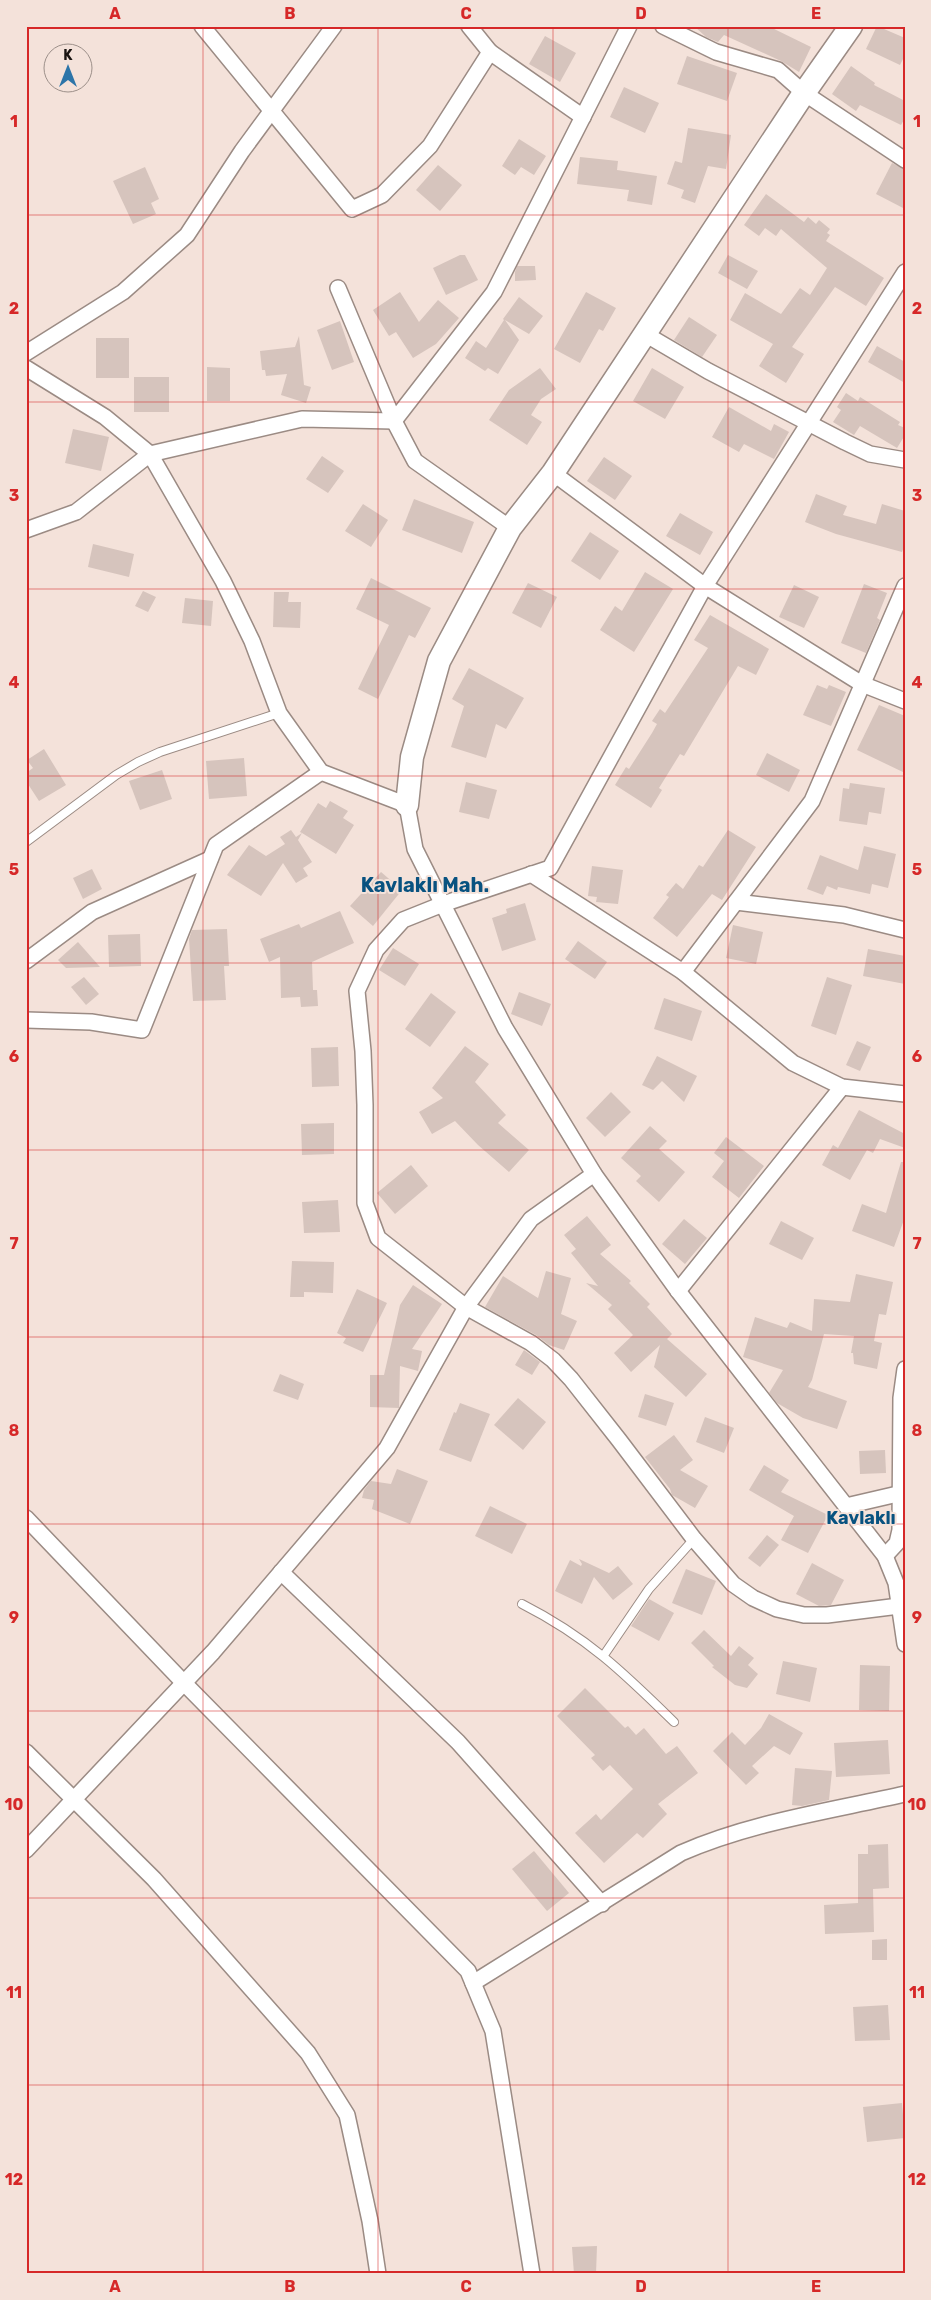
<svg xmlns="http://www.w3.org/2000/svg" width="931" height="2300" viewBox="0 0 931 2300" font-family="Rubik,sans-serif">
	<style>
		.building { fill: #d6c4bd }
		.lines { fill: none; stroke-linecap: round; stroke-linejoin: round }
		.lane-casing { stroke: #9b8b84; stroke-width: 10 }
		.street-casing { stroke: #9b8b84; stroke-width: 18 }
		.secondary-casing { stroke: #9b8b84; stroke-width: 25 }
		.lane { stroke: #fff; stroke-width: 8 }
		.street { stroke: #fff; stroke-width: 15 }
		.secondary { stroke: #fff; stroke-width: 22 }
		.grid { fill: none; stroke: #d62828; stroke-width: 1; stroke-opacity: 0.55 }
		.labels { text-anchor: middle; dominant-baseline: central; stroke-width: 4; stroke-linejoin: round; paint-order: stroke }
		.quarter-label { font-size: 18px; font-weight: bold; fill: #085280; stroke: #f4e2da }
		.district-label { font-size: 20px; font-weight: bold; fill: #085280; stroke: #f4e2da }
		.neatline { fill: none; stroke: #d62828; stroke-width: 2 }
		.grid-label { font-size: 16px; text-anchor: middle; font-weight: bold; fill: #d62828 }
	</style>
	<rect width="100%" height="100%" fill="#f4e2da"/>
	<!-- building -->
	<g class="building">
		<polygon points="694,26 768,26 811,47 799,72 781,61 724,35 718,42 706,37"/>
		<polygon points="877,26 905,38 905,55 900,65 866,49"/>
		<polygon points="545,36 576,53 560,82 529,64"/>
		<polygon points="687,56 737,73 727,101 677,84"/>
		<polygon points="851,66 875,83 874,85 905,101 905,118 901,125 860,105 856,111 832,94"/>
		<polygon points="624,87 659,103 645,133 610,117"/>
		<polygon points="688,128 731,135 726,169 708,166 695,203 681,198 684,190 667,184 675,161 682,163"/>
		<polygon points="519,139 546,156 534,175 521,167 515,175 502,166"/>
		<polygon points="580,157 618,161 617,170 657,176 652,205 627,201 629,190 577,184"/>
		<polygon points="892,163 905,169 905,209 876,194"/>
		<polygon points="438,165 462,185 440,211 416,190"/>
		<polygon points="145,167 159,199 151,203 156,214 133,224 113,181"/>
		<polygon points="766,194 804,222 808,217 816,224 819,220 830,229 827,233 830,235 826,241 884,278 866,306 835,287 792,347 804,354 786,383 759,366 773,344 730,320 745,293 781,314 800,288 810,295 827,268 781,229 776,236 765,228 759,236 744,225"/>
		<polygon points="460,255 465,255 478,280 446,295 433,268"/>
		<polygon points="728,255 758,271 747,289 718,273"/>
		<polygon points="517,266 535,266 536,280 515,281 515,272"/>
		<polygon points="400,292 419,322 438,300 459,318 436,344 413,358 396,332 389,336 373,310"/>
		<polygon points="586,292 616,308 603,331 599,329 580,363 554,349"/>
		<polygon points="519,297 543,316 529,334 505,320 519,340 498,374 488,368 485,371 465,358 476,341 486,348 504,320 503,319"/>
		<polygon points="689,317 717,335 702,357 674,340"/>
		<polygon points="340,321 354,362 332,370 317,330"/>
		<polygon points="299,336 304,385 311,387 306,403 281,395 287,374 266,376 265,370 262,370 260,351 295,347"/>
		<rect x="96" y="338" width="33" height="40"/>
		<polygon points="877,346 905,362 905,383 868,362"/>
		<polygon points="207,367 230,368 230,401 207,401"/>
		<polygon points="540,368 556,389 541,399 531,415 542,422 527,445 489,420 509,390"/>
		<polygon points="652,368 684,387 665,419 633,401"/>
		<rect x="134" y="377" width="35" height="35"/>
		<polygon points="846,393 858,401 860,397 900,422 898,425 905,428 905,435 897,448 860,426 854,435 833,422 841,410 837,407"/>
		<polygon points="729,407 771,431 774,424 789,432 774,459 744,444 739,452 712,437"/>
		<polygon points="73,429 109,437 101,471 65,463"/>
		<polygon points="322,456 344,471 328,493 306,479"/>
		<polygon points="604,457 632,476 615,500 587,481"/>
		<polygon points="816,494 847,506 843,515 876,524 882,504 905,511 905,544 902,552 836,534 805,522"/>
		<polygon points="414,499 474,522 462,553 402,530"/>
		<polygon points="363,504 388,520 371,547 345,531"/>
		<polygon points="680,513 713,532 700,555 666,536"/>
		<polygon points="590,532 619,551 600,580 571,561"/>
		<polygon points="93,544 134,554 129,577 88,567"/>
		<polygon points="645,572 673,589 634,652 600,630 615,606 622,611"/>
		<polygon points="371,578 431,608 415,638 409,635 378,699 358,689 389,625 356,609"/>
		<polygon points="528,583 557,597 541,628 512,613"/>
		<polygon points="864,584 887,593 877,618 880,620 866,653 841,643"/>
		<polygon points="794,585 819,597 804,628 779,617"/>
		<polygon points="143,591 156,597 148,612 135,606"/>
		<polygon points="274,592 289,592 288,602 301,602 300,628 273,627"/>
		<polygon points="185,598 213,601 211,626 182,623"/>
		<polygon points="710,615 769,649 756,675 738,666 684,756 680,754 659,788 662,790 651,808 615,785 626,767 629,769 652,733 657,724 652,721 660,709 665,713 708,648 694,640"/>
		<polygon points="469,668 524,698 506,729 496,724 486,758 451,747 464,706 452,699"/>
		<polygon points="817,685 827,689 829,685 846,692 831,726 803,715"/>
		<polygon points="879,705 905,716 905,773 857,750"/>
		<polygon points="44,749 66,785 39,801 26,781 26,773 33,768 27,760"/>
		<polygon points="767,753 800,770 789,792 756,775"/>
		<polygon points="244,758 247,796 209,799 206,761"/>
		<polygon points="162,770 172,799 140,810 129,781"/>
		<polygon points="466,782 497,790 489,819 459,812"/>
		<polygon points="850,783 885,788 881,814 869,812 867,825 839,821 843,788 849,789"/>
		<polygon points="330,801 348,811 343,818 354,825 336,854 302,833 298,840 312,862 303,868 308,876 296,883 283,863 261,896 227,875 249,845 266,856 285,844 280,837 291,830 296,837 302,833 300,832 318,803 326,808"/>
		<polygon points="728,830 756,847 722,900 712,894 677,937 653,918 669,897 666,895 676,883 683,889 699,865 703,867"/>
		<polygon points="864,846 896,854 888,888 872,884 870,894 838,887 837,890 827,886 823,895 807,889 820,855 858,870"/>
		<polygon points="592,866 623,870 618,904 596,902 597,897 588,896"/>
		<polygon points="92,869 102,889 83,899 73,878"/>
		<polygon points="381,872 402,890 373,926 350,906"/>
		<polygon points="525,903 536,940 502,951 492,918 507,913 506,909"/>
		<polygon points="340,911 354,943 312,962 313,990 317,990 318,1006 301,1007 300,997 281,998 280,957 269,962 260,939 299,924 301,928"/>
		<polygon points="733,925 763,932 756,964 726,958"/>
		<polygon points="227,929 229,966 224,966 226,1000 193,1001 189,939 192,930"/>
		<polygon points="140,934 141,966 109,967 108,935"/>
		<polygon points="578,941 607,962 595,979 565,959"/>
		<polygon points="78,942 100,967 66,968 58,960"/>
		<polygon points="393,948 419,964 405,986 379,970"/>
		<polygon points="868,949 905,956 905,984 863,976"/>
		<polygon points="84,977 99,994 86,1005 71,987"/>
		<polygon points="827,977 852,985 836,1035 811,1026"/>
		<polygon points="519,992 551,1004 542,1026 511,1014"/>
		<polygon points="431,993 456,1012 430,1047 405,1029"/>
		<polygon points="664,998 702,1011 692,1041 654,1029"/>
		<polygon points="857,1041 871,1047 860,1071 846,1065"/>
		<polygon points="465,1046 489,1064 475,1082 506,1115 498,1123 529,1150 509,1172 478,1145 455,1121 432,1134 419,1112 443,1098 432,1088"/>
		<polygon points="338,1047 339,1086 312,1087 311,1048"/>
		<polygon points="657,1056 697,1076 684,1102 662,1081 653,1090 642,1085"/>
		<polygon points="611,1092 631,1112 605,1137 586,1118"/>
		<polygon points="859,1110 905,1134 905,1148 880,1139 873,1153 867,1150 850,1180 822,1165 833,1145 838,1148"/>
		<polygon points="334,1123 334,1154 302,1155 301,1124"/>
		<polygon points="650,1126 667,1141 659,1149 685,1172 659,1202 636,1181 641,1176 621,1158"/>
		<polygon points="726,1137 764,1166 739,1198 712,1177 724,1161 714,1153"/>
		<polygon points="901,1162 905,1162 905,1217 894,1247 852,1231 862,1204 886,1213"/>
		<polygon points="411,1165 428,1186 395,1214 377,1193"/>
		<polygon points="338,1200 340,1232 304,1233 302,1202"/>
		<polygon points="587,1216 611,1245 600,1254 631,1281 629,1283 650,1304 647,1307 672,1334 667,1339 707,1374 686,1397 654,1367 660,1345 631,1372 614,1353 633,1335 608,1309 612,1305 586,1283 598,1286 571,1253 576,1249 564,1235"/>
		<polygon points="684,1219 707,1238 685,1264 662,1244"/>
		<polygon points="781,1221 814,1238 802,1260 769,1244"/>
		<polygon points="292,1261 334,1262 333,1293 304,1292 304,1297 290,1297"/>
		<polygon points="546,1271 571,1278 561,1314 577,1321 564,1350 549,1345 536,1335 485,1307 503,1276 538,1298"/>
		<polygon points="856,1274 893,1282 886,1315 879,1314 874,1341 882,1343 877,1369 854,1364 853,1353 851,1353 854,1336 824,1334 812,1380 808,1387 847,1401 837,1429 803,1418 777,1403 769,1393 783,1370 743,1357 755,1317 787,1328 790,1322 812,1331 814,1299 850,1302"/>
		<polygon points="413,1285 442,1304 412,1349 422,1351 418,1371 400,1366 399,1408 370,1407 370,1375 384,1375 400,1305"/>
		<polygon points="357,1289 387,1303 363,1352 343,1343 346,1338 337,1333"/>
		<polygon points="524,1350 540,1362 532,1375 515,1365"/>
		<polygon points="280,1374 304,1384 298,1400 273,1391"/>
		<polygon points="645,1394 674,1403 666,1426 638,1417"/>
		<polygon points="518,1398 546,1422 523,1450 494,1425"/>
		<polygon points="460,1403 490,1414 471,1462 439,1450 454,1412 456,1413"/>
		<polygon points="705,1417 734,1428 724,1453 696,1442"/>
		<polygon points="674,1435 693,1460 680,1470 708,1486 695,1508 672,1495 670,1489 645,1457"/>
		<polygon points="885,1450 886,1473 860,1474 859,1451"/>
		<polygon points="764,1465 789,1480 781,1492 828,1515 808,1553 781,1540 794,1516 749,1490"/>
		<polygon points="397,1469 428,1481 410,1524 372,1509 374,1500 362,1498 364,1490 371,1481 391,1484"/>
		<polygon points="490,1506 527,1524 512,1554 475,1536"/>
		<polygon points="767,1535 779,1545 760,1567 748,1558"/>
		<polygon points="579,1559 609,1573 618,1566 633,1584 613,1600 594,1577 582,1604 555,1591 570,1560 581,1566 582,1564"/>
		<polygon points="812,1563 844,1580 831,1605 819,1606 796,1594"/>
		<polygon points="686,1569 716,1581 702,1615 672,1603"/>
		<polygon points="649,1599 674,1613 659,1641 631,1626"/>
		<polygon points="704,1630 731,1656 739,1646 754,1658 748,1665 758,1674 747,1688 735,1685 712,1667 714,1666 691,1643"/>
		<polygon points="783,1661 817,1668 810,1702 776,1694"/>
		<polygon points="860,1665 890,1666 889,1711 859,1710"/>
		<polygon points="585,1688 625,1728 628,1726 636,1735 644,1728 666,1754 677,1746 698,1773 658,1804 667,1814 643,1838 637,1833 604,1863 575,1833 596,1814 601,1820 633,1789 610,1765 603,1771 591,1758 595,1755 557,1716"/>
		<polygon points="769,1714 803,1733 790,1755 774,1746 752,1766 759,1773 746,1785 713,1751 732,1732 745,1745 761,1728"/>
		<polygon points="888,1740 890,1774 836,1777 834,1743"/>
		<polygon points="795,1768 832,1771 829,1800 802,1806 792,1805"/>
		<polygon points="888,1844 889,1888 873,1889 874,1932 825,1934 824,1905 858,1903 858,1854 868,1854 868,1845"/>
		<polygon points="534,1851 569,1893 547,1911 512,1869"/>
		<polygon points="887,1939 887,1960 872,1960 872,1940"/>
		<polygon points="888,2005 890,2040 855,2041 853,2007"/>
		<polygon points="902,2103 905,2138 867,2142 863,2107"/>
		<polygon points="597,2246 596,2274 574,2274 572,2247"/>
	</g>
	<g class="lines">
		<!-- lane casing -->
		<g class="lane-casing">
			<g id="lane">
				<polyline points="26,842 116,775 138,762 160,752 279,713"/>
				<path d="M522 1604C587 1637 623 1672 674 1722"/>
				<polyline points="604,1655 649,1589 694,1539"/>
			</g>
		</g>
		<!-- street casing -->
		<g class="street-casing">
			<g id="street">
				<polyline points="202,26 352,209 382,195 430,146 490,52 583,117"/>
				<polyline points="469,26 490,52"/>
				<polyline points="663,26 716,52 778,70 804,93 905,160"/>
				<polyline points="338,288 394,421 415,461 510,528"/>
				<polyline points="645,334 708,371 845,442 870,454 905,460"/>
				<polyline points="26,353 123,292 187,235 242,151 334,26"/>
				<polyline points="26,368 105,417 150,454 223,581 252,641 279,713 321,772 407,805 415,849 505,1028 594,1174 678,1291 885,1556 896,1583 905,1644"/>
				<polyline points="553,473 705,586 862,684 905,701"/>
				<polyline points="26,530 76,512 150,454 302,419 394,421 494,292 629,26"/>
				<polyline points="531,874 683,972 793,1063 842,1087 905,1094"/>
				<polyline points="736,902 844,915 905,930"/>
				<polyline points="26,961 92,912 210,859"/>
				<polyline points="683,972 812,801 905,586"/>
				<polyline points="26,1020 91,1022 142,1030 216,845 321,772"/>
				<polyline points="678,1291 842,1087"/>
				<polyline points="846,1506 902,1493"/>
				<polyline points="26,1518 184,1683 468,1971 493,2031 532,2274"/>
				<polyline points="885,1556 897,1543 900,1530 901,1398 905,1369"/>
				<polyline points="281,1572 458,1742 602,1904"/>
				<polyline points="899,1606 827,1615 804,1615 777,1609 753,1598 733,1584 694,1539 619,1440 571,1379 553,1360 531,1343 466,1307 378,1238 365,1203 365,1105 363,1051 357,991 376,950 403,920 443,904 550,868 705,586 905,272"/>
				<polyline points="26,1752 154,1879 308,2053 347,2115 370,2221 378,2274"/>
				<polyline points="26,1850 213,1652 387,1448 466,1307 531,1219 594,1174"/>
				<path d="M473 1983 681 1853C752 1822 830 1811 905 1794"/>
			</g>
		</g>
		<!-- secondary casing -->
		<g class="secondary-casing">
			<polyline id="secondary" points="407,805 412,757 439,661 510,528 553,473 804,93 851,26"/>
		</g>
		<!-- lane -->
		<use href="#lane" class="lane"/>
		<!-- street -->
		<use href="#street" class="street"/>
		<!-- secondary -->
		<use href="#secondary" class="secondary"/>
	</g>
	<!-- grid -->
	<path class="grid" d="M203 26V2274M378 26V2274M553 26V2274M728 26V2274M26 215H905M26 402H905M26 589H905M26 776H905M26 963H905M26 1150H905M26 1337H905M26 1524H905M26 1711H905M26 1898H905M26 2085H905"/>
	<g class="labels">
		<!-- quarter labels -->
		<g class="quarter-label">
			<text x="861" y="1518">Kavlaklı</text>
		</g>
		<!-- district labels -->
		<g class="district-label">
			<text x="425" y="885">Kavlaklı Mah.</text>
		</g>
	</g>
	<!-- border -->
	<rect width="931" height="2300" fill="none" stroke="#f4e2da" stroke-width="55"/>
	<!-- north arrow -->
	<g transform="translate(68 68)"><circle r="24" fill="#f4e2da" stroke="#9d908a"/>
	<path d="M0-4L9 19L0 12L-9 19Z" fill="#2d75a9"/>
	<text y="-8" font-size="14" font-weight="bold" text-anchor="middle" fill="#1a1411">K</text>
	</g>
	<rect x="28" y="28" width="876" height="2244" class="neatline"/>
	<g class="grid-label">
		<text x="115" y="19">A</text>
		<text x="290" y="19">B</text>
		<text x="466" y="19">C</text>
		<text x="641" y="19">D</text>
		<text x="816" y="19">E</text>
		<text x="14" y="127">1</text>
		<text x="917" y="127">1</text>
		<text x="14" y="314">2</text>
		<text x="917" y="314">2</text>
		<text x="14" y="501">3</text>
		<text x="917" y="501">3</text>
		<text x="14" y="688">4</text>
		<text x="917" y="688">4</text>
		<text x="14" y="875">5</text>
		<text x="917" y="875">5</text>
		<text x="14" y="1062">6</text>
		<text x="917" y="1062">6</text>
		<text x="14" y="1249">7</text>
		<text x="917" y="1249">7</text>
		<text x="14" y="1436">8</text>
		<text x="917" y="1436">8</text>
		<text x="14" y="1623">9</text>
		<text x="917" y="1623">9</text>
		<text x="14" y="1810">10</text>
		<text x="917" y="1810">10</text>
		<text x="14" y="1998">11</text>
		<text x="917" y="1998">11</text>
		<text x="14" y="2185">12</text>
		<text x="917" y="2185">12</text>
		<text x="115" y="2292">A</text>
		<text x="290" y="2292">B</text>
		<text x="466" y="2292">C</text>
		<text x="641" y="2292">D</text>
		<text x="816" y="2292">E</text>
	</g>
</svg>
